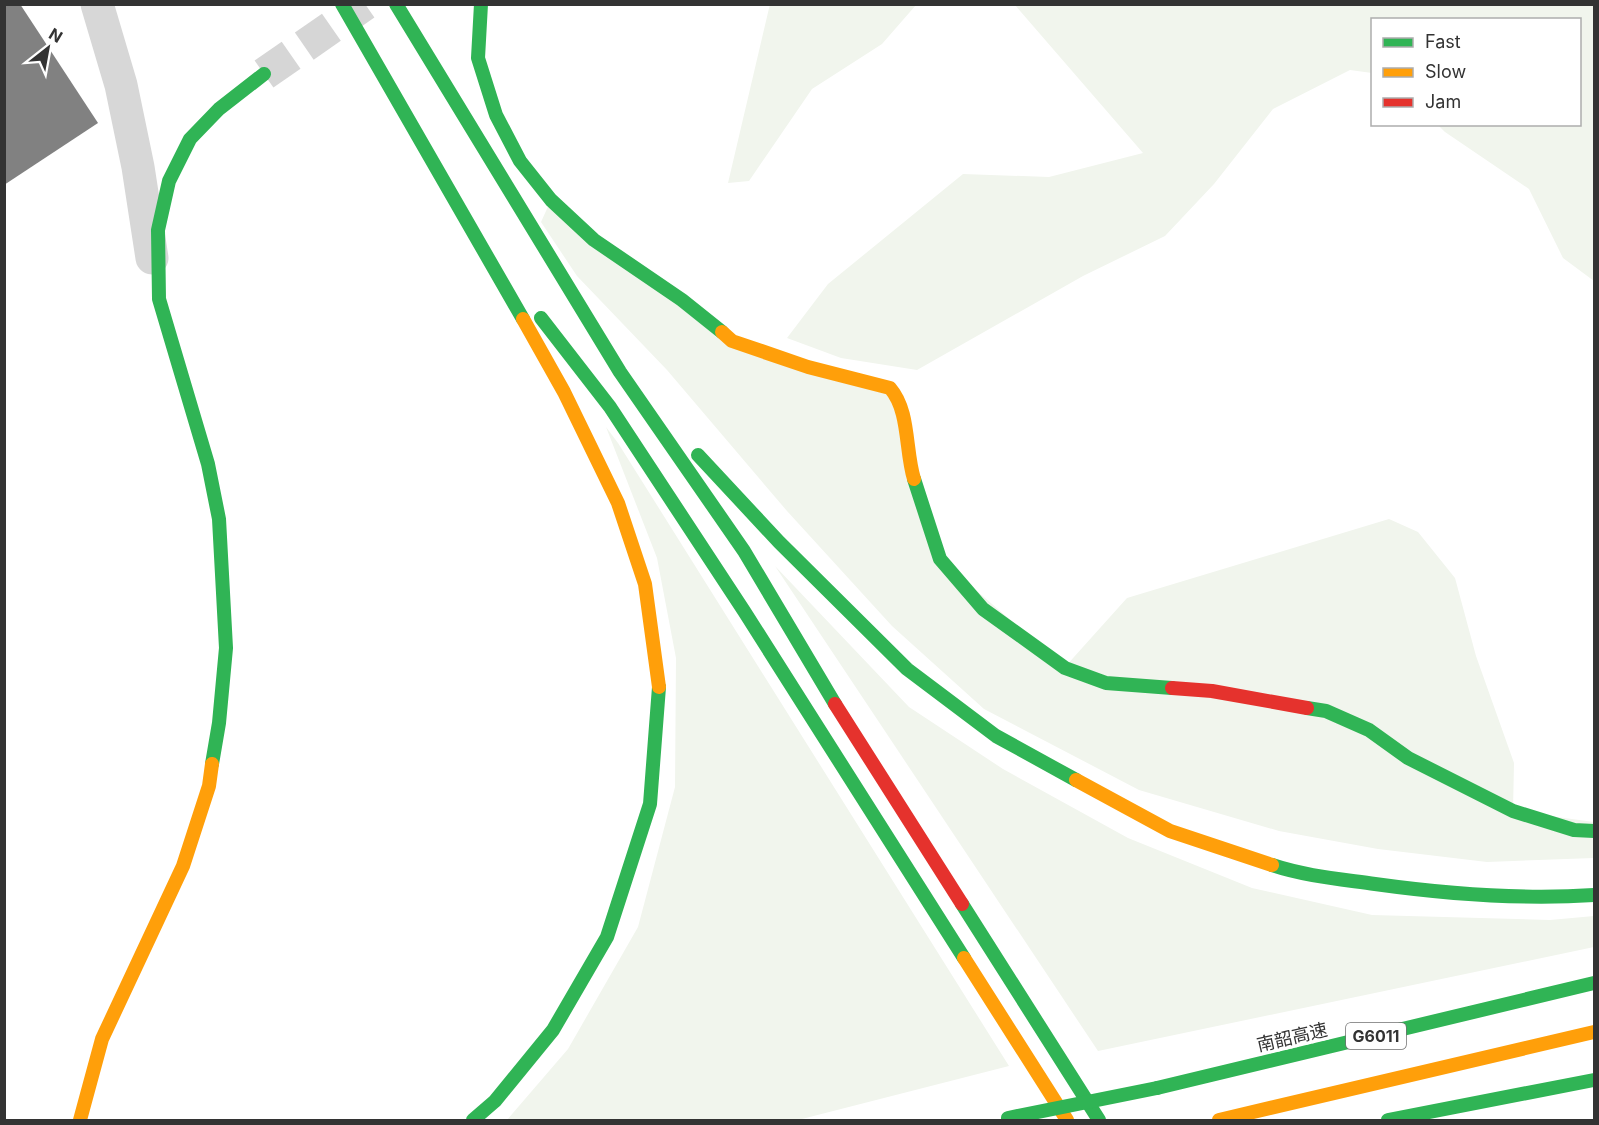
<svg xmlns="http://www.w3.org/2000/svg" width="1599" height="1125" viewBox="0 0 1599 1125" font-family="Inter,'Noto Sans SC',sans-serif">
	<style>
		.green { fill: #f1f5ed }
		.building { fill: #818181 }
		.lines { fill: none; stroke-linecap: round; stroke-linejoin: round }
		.secondary-tunnel { stroke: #d6d6d6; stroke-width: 33; stroke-dasharray: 33 16; stroke-linecap: butt }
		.street { stroke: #d7d7d7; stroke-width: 33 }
		.fast { stroke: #30b455; stroke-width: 14 }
		.slow { stroke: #ff9f0a; stroke-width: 14 }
		.jam { stroke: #e5322d; stroke-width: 14 }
		.fast-bridge { stroke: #30b455; stroke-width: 14 }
		.labels { text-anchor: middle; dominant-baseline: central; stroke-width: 6; stroke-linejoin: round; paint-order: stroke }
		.shield { fill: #fff; stroke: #707070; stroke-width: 1.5 }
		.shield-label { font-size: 16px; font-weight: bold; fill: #333 }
		.street-label { font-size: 18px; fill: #333; stroke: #fff }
	</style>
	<rect width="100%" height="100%" fill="#fff"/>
	<!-- green -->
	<g class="green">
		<polygon points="770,4 916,5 882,44 812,89 749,181 728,183"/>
		<polygon points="1015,5 1594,5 1594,281 1563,258 1529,189 1445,132 1438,125 1580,124 1580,20 1372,20 1372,73 1350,70 1273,109 1214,184 1165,236 1083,276 917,370 841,358 787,338 828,284 963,174 1049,177 1143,153"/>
		<polygon points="551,200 732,341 890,388 940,559 1065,667 1127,598 1389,519 1418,532 1455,578 1476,656 1514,763 1513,811 1594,822 1594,858 1487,862 1378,849 1279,831 1139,790 984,709 892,626 787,511 667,370 577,276 541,222"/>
		<polygon points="606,427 618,443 1009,1066 798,1120 507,1120 568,1049 638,927 675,787 676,658 657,558"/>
		<polygon points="775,566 909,707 1003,769 1128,838 1252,888 1372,915 1550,920 1594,916 1594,947 1098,1051"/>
	</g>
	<!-- building -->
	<polygon class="building" points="4,4 20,4 98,123 4,185"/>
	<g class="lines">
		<!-- secondary-tunnel -->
		<polyline class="secondary-tunnel" points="264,74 365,4"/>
		<!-- street -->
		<polyline class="street" points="97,4 121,85 138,167 152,258"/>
		<!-- fast -->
		<g class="fast">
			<polyline points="342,4 523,319"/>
			<polyline points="396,4 620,372 744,551 835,704"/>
			<polyline points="481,4 478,58 496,115 520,161 551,200 594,240 682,300 722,332"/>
			<polyline points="541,318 610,407 744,611 964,958"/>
			<polyline points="698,455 779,542 907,669 996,736 1076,780"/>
			<polyline points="914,479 940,559 983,609 1065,668 1106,683 1172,688"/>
			<polyline points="1307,708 1326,711 1369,730 1408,758 1513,811 1574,830 1594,831"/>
			<polyline points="212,764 219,723 226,648 219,519 208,464 159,299 158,230 169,181 190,139 219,109 264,74"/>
			<path d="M1272 865C1305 876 1340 879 1375 884 1447 894 1521 900 1594 895"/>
			<polyline points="962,904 1099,1120"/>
			<polyline points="1157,1088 1594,983"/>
			<polyline points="473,1120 495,1101 553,1030 607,937 650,804 659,687"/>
			<polyline points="1388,1120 1594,1080"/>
		</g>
		<!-- slow -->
		<g class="slow">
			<polyline points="523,319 564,392 618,503 645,584 659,687"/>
			<path d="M722 332 732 341 808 367 890 388C910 411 905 450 914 479"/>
			<polyline points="1076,780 1170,831 1272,865"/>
			<polyline points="964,958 1067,1120"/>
			<polyline points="80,1120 102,1039 183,866 209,786 212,764"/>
			<polyline points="1219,1120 1594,1032"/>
		</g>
		<!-- jam -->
		<g class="jam">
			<polyline points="1172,688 1212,691 1307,708"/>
			<polyline points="835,704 962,904"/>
		</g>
		<!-- fast-bridge -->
		<polyline class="fast-bridge" points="1008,1118 1157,1088"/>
	</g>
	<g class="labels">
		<!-- shield labels -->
		<rect class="shield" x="1346" y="1023" width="60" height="26" rx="4.5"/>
		<g class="shield-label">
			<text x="1376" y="1036">G6011</text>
		</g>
		<!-- street labels -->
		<g class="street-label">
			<text transform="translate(1292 1037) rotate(-13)">南韶高速</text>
		</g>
	</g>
	<!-- border -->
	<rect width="1599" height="1125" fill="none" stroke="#333333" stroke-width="12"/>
	<!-- legend -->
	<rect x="1371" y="18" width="210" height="108" fill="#ffffff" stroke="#adadad" stroke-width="1.5"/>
	<rect x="1383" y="38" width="30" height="9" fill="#30b455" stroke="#adadad" stroke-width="1.5"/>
	<text x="1425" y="48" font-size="18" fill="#333333">Fast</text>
	<rect x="1383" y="68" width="30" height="9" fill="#ff9f0a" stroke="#adadad" stroke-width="1.5"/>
	<text x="1425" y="78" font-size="18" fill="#333333">Slow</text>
	<rect x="1383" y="98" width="30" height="9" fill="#e5322d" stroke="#adadad" stroke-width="1.5"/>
	<text x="1425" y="108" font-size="18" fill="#333333">Jam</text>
	<!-- north arrow -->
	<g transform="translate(48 48) rotate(31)" stroke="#ffffff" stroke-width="4.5" paint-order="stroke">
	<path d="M0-4.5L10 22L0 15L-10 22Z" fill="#333333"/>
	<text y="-9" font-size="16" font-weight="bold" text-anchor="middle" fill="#333333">N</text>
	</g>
</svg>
